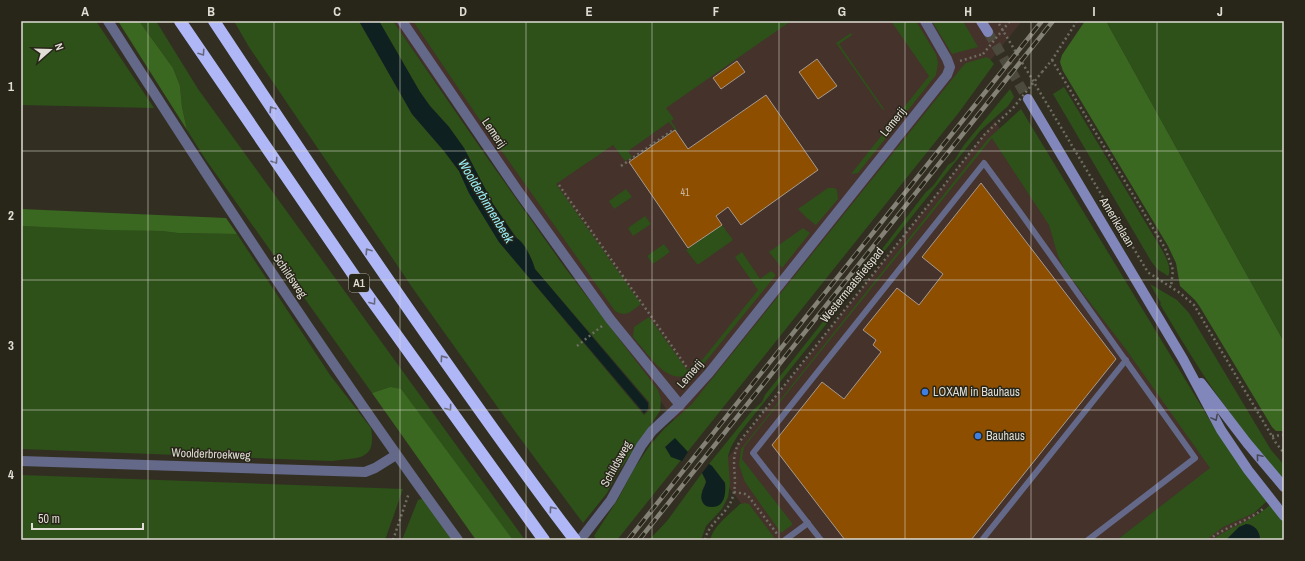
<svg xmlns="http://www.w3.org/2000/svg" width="1305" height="561" viewBox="0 0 1305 561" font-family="'Archivo Narrow',sans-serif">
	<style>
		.commercial { fill: #44322b }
		.green { fill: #2d5119 }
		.forest { fill: #3a6820 }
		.water { fill: #0f2021 }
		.building { fill: #8d4e00; stroke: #a79a8f }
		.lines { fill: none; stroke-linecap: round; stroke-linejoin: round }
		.secondary-tunnel { stroke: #4c493d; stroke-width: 10; stroke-dasharray: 10 5; stroke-linecap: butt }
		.path { stroke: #6f6c61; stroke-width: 2.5; stroke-dasharray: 2 3; stroke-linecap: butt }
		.service { stroke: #646889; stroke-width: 6 }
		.minor { stroke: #646889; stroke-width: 10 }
		.secondary { stroke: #8187bb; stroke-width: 10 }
		.motorway { stroke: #b0b7f7; stroke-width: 12 }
		.rail-casing { stroke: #848176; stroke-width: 4.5 }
		.rail { stroke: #282519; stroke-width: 3; stroke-dasharray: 9; stroke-linecap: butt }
		.path-bridge { stroke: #6f6c61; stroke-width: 2.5; stroke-dasharray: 2 3; stroke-linecap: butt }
		.oneway { stroke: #65677d }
		.oneway2 { stroke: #474752 }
		.grid { fill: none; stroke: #dfddd5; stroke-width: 1; stroke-opacity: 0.55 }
		.shop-dot { fill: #3f7fe0; stroke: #282519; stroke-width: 1.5 }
		.labels { text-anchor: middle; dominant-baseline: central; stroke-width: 3; stroke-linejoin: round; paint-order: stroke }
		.number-label { font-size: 10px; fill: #cab9a0 }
		.shield { fill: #282519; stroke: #a8a69d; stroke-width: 1 }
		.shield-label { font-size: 11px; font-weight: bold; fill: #dfddd5 }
		.street-label { font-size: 12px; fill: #dfddd5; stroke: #282519 }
		.poi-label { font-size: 12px; fill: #dfddd5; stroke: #282519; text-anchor: start }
		.water-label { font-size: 13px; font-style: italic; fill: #97f1fa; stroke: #282519 }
		.neatline { fill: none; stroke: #dfddd5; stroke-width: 1.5 }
		.grid-label { font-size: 13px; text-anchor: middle; font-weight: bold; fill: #dfddd5 }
	</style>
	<rect width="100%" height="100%" fill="#322f22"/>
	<!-- commercial -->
	<g class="commercial">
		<polygon points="393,21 1022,21 688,440"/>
		<polygon points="995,121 1113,301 1174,398 1275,540 768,540 717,471"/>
	</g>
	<!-- green -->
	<g class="green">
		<polygon points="21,21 96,21 154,108 21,105"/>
		<polygon points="139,21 156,21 198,89 525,540 513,540 390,387 372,393 206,160 187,130 182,107 180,86 173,68"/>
		<path d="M234 21H359L412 114 444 151 459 171 469 193 499 242 644 415 650 409 649 402 535 269C532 259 525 243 517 238L493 204 464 148 449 127 430 106 420 92 379 21H393L486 156 563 265 658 390 661 399 660 411 617 474 607 493 583 523 514 430 414 290 249 47Z"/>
		<path d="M413 21H791L666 108 674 119 671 121 677 130 676 131 669 122 628 151 632 157 625 161 613 145 556 184 641 304C631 311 627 318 615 311L484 126Z"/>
		<polygon points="891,21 916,21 936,54 938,63 936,75 858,173 851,174 929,76"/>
		<polygon points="932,21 963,21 978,47 952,54"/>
		<polygon points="1106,21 1284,21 1284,342"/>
		<polygon points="851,33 852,35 839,44 884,109 883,110 836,43"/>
		<polygon points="987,57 988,58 989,58 994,64 960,111 617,540 597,540 594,536 618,499 634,469 650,445 665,428 691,405 962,67 966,63"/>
		<path d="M1064 87 1162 250C1166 257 1172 269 1168 276L1157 269 1151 261 1053 94Z"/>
		<polygon points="1010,89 1014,97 1008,106 980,131 738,435 731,447 728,456 730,484 728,497 722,509 706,526 701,540 649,540 667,521 702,473 706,482 702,491 723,500 725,483 712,466 709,464 751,412 762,402 765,395 852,285 859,279 926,192 933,186 948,165 954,161 964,145"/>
		<polygon points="1021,109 1214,427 1267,501 1254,513 1223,527 1206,540 1117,540 1210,468 1125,348 1065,270 1058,256 1049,225 992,138 744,447 742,459 792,523 792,525 781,533 745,482 739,465 741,449 988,139"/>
		<polygon points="828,188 834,188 837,190 838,199 816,225 807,218 798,209"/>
		<polygon points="626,189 632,197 614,209 609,201"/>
		<polygon points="645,216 651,224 633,236 628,228"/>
		<polygon points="722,225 733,240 699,264 697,264 686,250"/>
		<path d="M21 226 161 231 178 233 237 234 330 375 371 428C377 462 357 457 332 461L21 449Z"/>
		<polygon points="803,228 810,233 782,268 769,252"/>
		<polygon points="664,244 670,252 653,264 647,256"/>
		<path d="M742 252 760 279 771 271 776 275 698 371C668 390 651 357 633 337L634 327 649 317 687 370 703 359 758 290 735 257Z"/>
		<path d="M1150 284 1177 300 1189 313 1271 450 1284 465V480C1265 458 1247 436 1230 413 1204 378 1182 341 1160 304L1161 303Z"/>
		<polygon points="21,475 403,489 385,540 21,540"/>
		<polygon points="424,498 453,540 402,540 418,500"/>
		<path d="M745 503 749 504 776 540H710C714 525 729 515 740 504Z"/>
		<path d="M1270 505 1284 522V540H1260C1260 533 1256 527 1249 524L1239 527 1226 540H1212C1231 526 1253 521 1270 505Z"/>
	</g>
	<!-- forest -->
	<g class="forest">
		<polygon points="118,21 139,21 173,68 180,86 182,107 187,130"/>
		<polygon points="1085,21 1106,21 1284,342 1284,431 1276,431 1272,427 1200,307 1195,300 1180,286 1176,263 1168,246 1063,71 1060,62 1062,55"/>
		<polygon points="21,209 226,218 237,234 178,233 161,231 110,230 21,226"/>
		<polygon points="390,387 401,389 513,540 476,540 372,393"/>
	</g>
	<!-- water -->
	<g class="water">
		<path d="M359 21H379L420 92 430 106 449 127 464 148 493 204 516 238C525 243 532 259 535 269L648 403V409L644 413 499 242 469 193 459 171 444 151 412 114Z"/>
		<polygon points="675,438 688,452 682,461 671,457 665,447"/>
		<path d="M709 464 712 466 725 483C726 493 725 507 712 507 708 507 705 506 703 503 698 495 705 488 706 482 706 479 703 475 702 473Z"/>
		<path d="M1246 524C1255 525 1260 531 1260 540H1226L1239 527Z"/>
	</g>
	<!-- building -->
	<g class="building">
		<polygon points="817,59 837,86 818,99 799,72"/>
		<polygon points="737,61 745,72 721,89 713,78"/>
		<polygon points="766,95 818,170 741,225 728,207 716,216 722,225 688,248 629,162 675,130 688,149"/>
		<polygon points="981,183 1116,359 971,540 845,540 772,445 822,382 844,399 881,352 873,345 876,340 863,330 897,288 919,305 943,274 922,257"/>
	</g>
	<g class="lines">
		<!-- secondary-tunnel -->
		<polyline class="secondary-tunnel" points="988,32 1028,99"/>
		<!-- path -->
		<g class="path">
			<polyline points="999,24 1146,269 1149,273 1180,293 1194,305 1276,443 1284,453"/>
			<polyline points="1052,60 1165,248 1173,270 1171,287"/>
			<polyline points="960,61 983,54"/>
			<polyline points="1042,72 1052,60 1077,21"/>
			<polyline points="621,166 673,130"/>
			<polyline points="559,185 688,369"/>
			<polyline points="577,346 602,326"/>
			<polyline points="1272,436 1284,435"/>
			<polyline points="734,492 745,494 749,497 778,535"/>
			<polyline points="393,540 409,493"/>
			<path d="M705 540C709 521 728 515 733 496 739 475 728 461 740 441L985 134 1013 108"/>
			<path d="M1209 540C1225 526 1248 522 1264 508"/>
		</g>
		<!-- service -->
		<g class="service">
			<polyline points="785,540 808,523"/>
			<polyline points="821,540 753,453 984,163 1022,215 1195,458 1088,540"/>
			<polyline points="982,540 1126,360"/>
		</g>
		<!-- minor -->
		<g class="minor">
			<path d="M108 21C220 197 335 372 458 540"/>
			<polyline points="402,21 518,191 610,319 680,405"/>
			<polyline points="21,461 365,472 375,468 396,455"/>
			<polyline points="580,540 611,500 641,446 652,431 680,405 709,373 947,75 950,67 947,59 925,21"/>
		</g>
		<!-- secondary -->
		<g class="secondary">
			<polyline points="981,21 988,32"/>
			<polyline points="1028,99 1183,359 1221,430 1248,470 1284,516"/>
			<polyline points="1201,383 1247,443 1284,487"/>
		</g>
		<!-- motorway -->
		<g class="motorway">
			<polyline points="180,21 357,280 544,540"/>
			<path d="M214 21C284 127 355 233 428 337 476 405 524 474 575 540"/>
		</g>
		<!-- rail casing -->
		<g class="rail-casing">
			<g id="rail">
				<polyline points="628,540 1042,21"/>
				<polyline points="639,540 1053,21"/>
			</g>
		</g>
		<!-- rail -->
		<use href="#rail" class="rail"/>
		<!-- path-bridge -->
		<g class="path-bridge">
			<polyline points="983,54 1010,21"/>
			<polyline points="1013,108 1042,72"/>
		</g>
	</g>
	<!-- one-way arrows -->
	<defs><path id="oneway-chevron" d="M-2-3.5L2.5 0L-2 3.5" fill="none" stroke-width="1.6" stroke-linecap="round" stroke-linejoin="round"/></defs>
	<g class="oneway">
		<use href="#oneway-chevron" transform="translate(202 53) rotate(56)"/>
		<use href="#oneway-chevron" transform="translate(272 109) rotate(-123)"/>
		<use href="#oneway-chevron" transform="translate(275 161) rotate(56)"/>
		<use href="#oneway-chevron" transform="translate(368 251) rotate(-124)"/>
		<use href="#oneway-chevron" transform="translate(373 302) rotate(54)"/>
		<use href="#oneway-chevron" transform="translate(443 358) rotate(-125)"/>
		<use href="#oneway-chevron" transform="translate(449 408) rotate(54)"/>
		<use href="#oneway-chevron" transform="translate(552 509) rotate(-126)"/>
	</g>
	<g class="oneway2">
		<use href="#oneway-chevron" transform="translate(1215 418) rotate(62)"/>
		<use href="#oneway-chevron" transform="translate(1259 457) rotate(-130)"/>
	</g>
	<!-- grid -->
	<path class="grid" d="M148 21V540M274 21V540M400 21V540M526 21V540M652 21V540M779 21V540M905 21V540M1031 21V540M1157 21V540M21 151H1284M21 280H1284M21 410H1284"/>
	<!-- markers -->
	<g class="shop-dot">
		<circle cx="925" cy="392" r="4"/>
		<circle cx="978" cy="436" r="4"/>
	</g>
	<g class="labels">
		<!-- number labels -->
		<g class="number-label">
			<text x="685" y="192">41</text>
		</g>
		<!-- shield labels -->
		<rect class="shield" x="349" y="274" width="20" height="18" rx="3"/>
		<g class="shield-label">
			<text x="359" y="283">A1</text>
		</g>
		<!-- street labels -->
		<g class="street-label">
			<text transform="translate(893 122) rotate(-51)">Lemerij</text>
			<text transform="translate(494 133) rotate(56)">Lemerij</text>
			<text transform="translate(1117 222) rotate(59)">Amerikalaan</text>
			<text transform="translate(290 276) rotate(56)">Schildsweg</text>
			<text transform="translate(852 285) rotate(-51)">Westermaatsfietspad</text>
			<text transform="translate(690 374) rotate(-49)">Lemerij</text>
			<text transform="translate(211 454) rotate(2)">Woolderbroekweg</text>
			<text transform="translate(616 464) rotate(-61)">Schildsweg</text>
		</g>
		<!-- poi labels -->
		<g class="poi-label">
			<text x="933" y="392">LOXAM in Bauhaus</text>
			<text x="986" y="436">Bauhaus</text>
		</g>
		<!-- water labels -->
		<g class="water-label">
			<text transform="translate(486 201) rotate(59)">Woolderbinnenbeek</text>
		</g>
	</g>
	<!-- border -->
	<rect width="1305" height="561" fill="none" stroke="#282519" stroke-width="44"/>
	<!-- north arrow -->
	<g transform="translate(50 50) rotate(70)" stroke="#282519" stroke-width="3" paint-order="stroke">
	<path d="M0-3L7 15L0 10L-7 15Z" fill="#dfddd5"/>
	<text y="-6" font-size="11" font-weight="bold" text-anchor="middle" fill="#dfddd5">N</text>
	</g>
	<!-- scale -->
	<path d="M32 523v6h111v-6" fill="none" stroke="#dfddd5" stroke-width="2"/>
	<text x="38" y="523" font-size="12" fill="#dfddd5" stroke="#282519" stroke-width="3" paint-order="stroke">50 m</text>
	<rect x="22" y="22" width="1261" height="517" class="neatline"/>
	<g class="grid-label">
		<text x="85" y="16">A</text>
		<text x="211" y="16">B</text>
		<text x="337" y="16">C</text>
		<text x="463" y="16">D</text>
		<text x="589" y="16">E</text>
		<text x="716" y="16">F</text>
		<text x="842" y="16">G</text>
		<text x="968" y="16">H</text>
		<text x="1094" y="16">I</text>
		<text x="1220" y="16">J</text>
		<text x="11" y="91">1</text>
		<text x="11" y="220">2</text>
		<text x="11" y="350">3</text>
		<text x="11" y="479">4</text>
	</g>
</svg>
